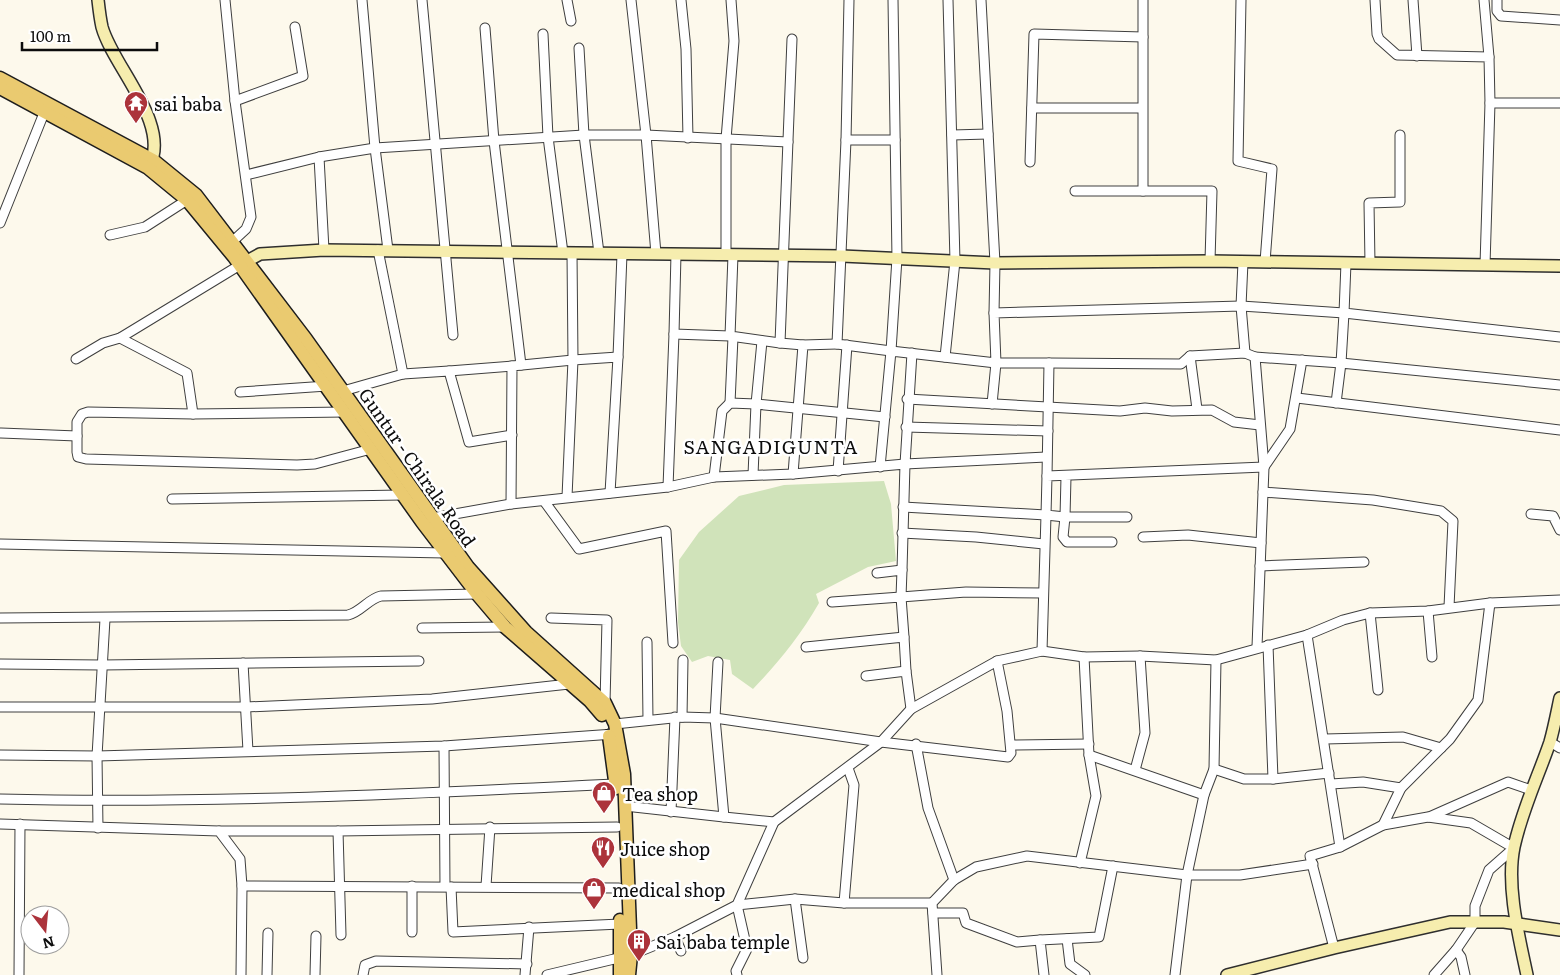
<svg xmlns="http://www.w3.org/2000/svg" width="1560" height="975" viewBox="0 0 1560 975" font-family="Literata,serif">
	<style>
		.green { fill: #d0e3ba }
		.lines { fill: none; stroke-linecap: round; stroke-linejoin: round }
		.street-casing { stroke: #3f3f3f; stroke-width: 11 }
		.secondary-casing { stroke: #2e2e2e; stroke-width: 14 }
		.primary-casing { stroke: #1d1d1d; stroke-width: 15 }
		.street { stroke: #fff; stroke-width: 9 }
		.secondary { stroke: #f6edae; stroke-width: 11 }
		.primary { stroke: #eaca70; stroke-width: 12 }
		.labels { text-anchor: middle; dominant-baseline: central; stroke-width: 5; stroke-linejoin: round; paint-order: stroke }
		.poi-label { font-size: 18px; fill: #0c0c0c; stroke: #fff; text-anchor: start }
		.street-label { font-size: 18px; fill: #0c0c0c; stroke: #fff }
		.neighbourhood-label { font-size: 19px; letter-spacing: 1px; fill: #0c0c0c; stroke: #fff }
	</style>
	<rect width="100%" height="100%" fill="#fdf9ec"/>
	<!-- green -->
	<path class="green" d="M884 481 891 504 896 561 868 567 816 594 819 603C800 636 779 662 753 689L732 674 730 660 708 656 692 662 681 646 678 622 679 560 699 532 739 496 784 485Z"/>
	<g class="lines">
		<!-- street casing -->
		<g class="street-casing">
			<g id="street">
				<polyline points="225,0 235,101"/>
				<polyline points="362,0 375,148 388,250"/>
				<polyline points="422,0 453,335"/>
				<polyline points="567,0 571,21"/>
				<polyline points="681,0 686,49 688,138"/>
				<polyline points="849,0 846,140 837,344 891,351 897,258 893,0"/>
				<polyline points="981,0 995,263 994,313"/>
				<polyline points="1241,0 1238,161 1272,169 1265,262"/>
				<polyline points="1375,0 1377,34 1379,39 1397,55 1489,57 1490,103 1485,265"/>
				<polyline points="1413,0 1417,56"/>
				<polyline points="1484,0 1489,57"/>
				<polyline points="1497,0 1497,11 1501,16 1560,20"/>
				<polyline points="485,28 494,141 521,365"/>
				<polyline points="543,34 548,137 563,253"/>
				<polyline points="792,39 780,343 803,345"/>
				<polyline points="579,48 584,135 599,253"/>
				<polyline points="1490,103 1560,103"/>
				<polyline points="1032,108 1142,108"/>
				<polyline points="952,135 988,134"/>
				<polyline points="846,140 895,140"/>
				<polyline points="319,157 324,250"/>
				<polyline points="1030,162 1034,34 1143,37"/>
				<polyline points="246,175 319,157 375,148 584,135 646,135 631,0"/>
				<polyline points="1075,191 1212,191 1210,261"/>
				<polyline points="1143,191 1143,0"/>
				<polyline points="0,223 44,113"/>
				<polyline points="110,235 145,227 187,200"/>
				<polyline points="233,241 246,229 251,217 235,101 303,76 295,27"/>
				<polyline points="378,250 403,374"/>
				<polyline points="656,254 646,135 788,142"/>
				<polyline points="676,254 674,334 730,336"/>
				<polyline points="726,255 726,139 734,41 731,0"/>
				<polyline points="733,255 730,336 780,343"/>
				<polyline points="1243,262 1241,306 1245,353"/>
				<polyline points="1346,263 1344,313 1560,337"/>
				<polyline points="1370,263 1369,203 1400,202 1400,135"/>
				<polyline points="120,338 187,373 193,414"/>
				<polyline points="912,353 905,464 1046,457"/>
				<polyline points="1190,356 1197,409"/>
				<polyline points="618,357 622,254"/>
				<polyline points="945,357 955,261 948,0"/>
				<polyline points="76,359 103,343 120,338 240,265"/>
				<polyline points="1049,363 1181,364 1190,356 1245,353 1255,357 1264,467"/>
				<polyline points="449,371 512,366"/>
				<polyline points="343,391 403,374 449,371 469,442 512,435"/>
				<polyline points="240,392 327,386"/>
				<polyline points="1297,398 1560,430"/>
				<polyline points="907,399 1120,411 1145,408 1172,411 1212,410 1234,422 1260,425"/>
				<polyline points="730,403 733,337"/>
				<polyline points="1336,403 1341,363 1560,385"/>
				<polyline points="992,404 996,363 1049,363 1047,476"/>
				<polyline points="345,412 193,414 88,412 82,414 77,422 77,452 78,457 86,459 297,465 315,464 371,449"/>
				<polyline points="906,427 1048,431"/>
				<polyline points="1,433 77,436"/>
				<polyline points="880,467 891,351 996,363 994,313 1241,306 1344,313 1341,363 1255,357"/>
				<polyline points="1264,467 1290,429 1302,360"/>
				<polyline points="838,471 847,345"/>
				<polyline points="793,474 803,345 837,344"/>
				<polyline points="753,475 756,404 885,417"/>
				<polyline points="714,477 722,411 730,403 756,404 762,341"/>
				<polyline points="1066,477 1065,517 1046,515 1047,476 1264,467 1257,647"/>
				<polyline points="668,487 674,334"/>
				<polyline points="1263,492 1373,500 1441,511 1453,521 1449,607"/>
				<polyline points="567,497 573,360 618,357 610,493"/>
				<polyline points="172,499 402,495"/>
				<polyline points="544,501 579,549 666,531 673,643"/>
				<polyline points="511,504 512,366 573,360 572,253"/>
				<polyline points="903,507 1046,515 1042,651"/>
				<polyline points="1531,514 1553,516 1560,530"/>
				<polyline points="432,518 511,504 668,487 714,477 793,474 905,464 902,570"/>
				<polyline points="902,533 976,537 1044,544"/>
				<polyline points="1143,537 1188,535 1261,543"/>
				<polyline points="1112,542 1067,542 1063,537 1065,517 1127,517"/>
				<polyline points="0,544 445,553"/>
				<polyline points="1260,566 1364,562"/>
				<polyline points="877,573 902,570 901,597 966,592 1043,593"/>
				<polyline points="832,602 901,597 904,637"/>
				<polyline points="1428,611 1432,657"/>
				<polyline points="1370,613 1378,690"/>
				<path d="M0 618 348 615C361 612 368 599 381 596L477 594"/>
				<polyline points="551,618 607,620 605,703"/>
				<polyline points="422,628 505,627"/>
				<polyline points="1307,635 1340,847"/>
				<polyline points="647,642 648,720"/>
				<polyline points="806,647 904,637 906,671"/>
				<polyline points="718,662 715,718 724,817 774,822"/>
				<polyline points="243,663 248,751"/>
				<polyline points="0,664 102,665 419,661"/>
				<polyline points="866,676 906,671 911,709"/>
				<polyline points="0,707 246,707 432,699 569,684"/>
				<polyline points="682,717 683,660"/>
				<polyline points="615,724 682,717 715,718 881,742 1008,757 1011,753 1007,711 997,661"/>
				<polyline points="1325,739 1403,737 1441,748"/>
				<polyline points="1550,742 1560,748"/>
				<polyline points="916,744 928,808 954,880"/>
				<polyline points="1011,745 1089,744"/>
				<polyline points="444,746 445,886"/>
				<polyline points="0,755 97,756 444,746 614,734"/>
				<polyline points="1089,755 1204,795"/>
				<polyline points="1214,769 1244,779 1273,779 1268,645"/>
				<polyline points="1135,770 1145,733 1140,656"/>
				<polyline points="1273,779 1329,773"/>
				<polyline points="1331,784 1363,782 1401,788"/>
				<path d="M0 799C205 804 411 794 615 784"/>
				<polyline points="625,806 724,817"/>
				<polyline points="671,812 675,717"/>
				<polyline points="1429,817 1508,782 1531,790"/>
				<polyline points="0,824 219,831 240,859 242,886 241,975"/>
				<polyline points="1383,825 1401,788 1450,739 1478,700 1490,603"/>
				<polyline points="98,828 97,756 105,619"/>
				<polyline points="219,831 338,831"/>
				<polyline points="1080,863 1096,796 1089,755 1084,657"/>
				<polyline points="242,886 619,888"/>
				<polyline points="486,886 490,827"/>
				<polyline points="451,887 453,932 620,924"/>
				<polyline points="795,899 803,958"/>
				<polyline points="844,903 854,785 848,768"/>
				<polyline points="933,913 963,913 966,923 1017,942 1040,940"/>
				<polyline points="412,932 412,886"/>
				<polyline points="341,935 338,831 617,827"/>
				<polyline points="675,937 681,951"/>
				<polyline points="1067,939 1070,964 1085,975"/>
				<polyline points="1334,948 1310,856 1340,847 1383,825 1428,817 1471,823 1514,848 1489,870 1475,906 1475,922 1456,950"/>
				<polyline points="19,975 20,824"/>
				<polyline points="267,975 268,933"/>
				<polyline points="315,975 316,936"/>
				<polyline points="363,975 365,965 376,961 527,964"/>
				<polyline points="525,975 529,927"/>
				<polyline points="547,975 631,955 675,937 737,905 774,822 881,742 911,709 997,661 1042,651 1084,657 1140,656 1216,660 1307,635 1343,620 1370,613 1428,611 1490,603 1560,600"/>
				<polyline points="737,975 736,971 747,949 737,905 795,899 844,903 932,903"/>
				<polyline points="937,975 932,903 954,880 976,867 1027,856 1187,875 1240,875 1313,864"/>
				<polyline points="1044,975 1040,940 1099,937 1113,866"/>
				<polyline points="1175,975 1187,875 1204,795 1214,769 1216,660"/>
				<polyline points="1434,975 1456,950 1461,957 1465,975"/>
			</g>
		</g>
		<!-- secondary casing -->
		<g class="secondary-casing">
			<g id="secondary">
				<path d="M98 0C99 9 100 18 102 27 113 67 172 124 149 167"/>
				<polyline points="240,265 260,254 324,250 842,256 995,263 1210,261 1560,266"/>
				<polyline points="1227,975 1334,948 1450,922 1504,922 1560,930"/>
				<path d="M1527 975C1519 937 1506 886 1514 847 1522 810 1538 777 1550 742 1554 728 1557 712 1560 698"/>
			</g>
		</g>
		<!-- primary casing -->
		<g class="primary-casing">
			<g id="primary">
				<polyline points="0,78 153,160 196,195 306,339 468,567 526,632 605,703 615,724 624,774 631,955 629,975"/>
				<polyline points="0,88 148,168 187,200 234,257 422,522 477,594 505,627 590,701 602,715"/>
				<polyline points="609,736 616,788"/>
				<polyline points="620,975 620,920"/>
			</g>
		</g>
		<!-- street -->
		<use href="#street" class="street"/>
		<!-- secondary -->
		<use href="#secondary" class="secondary"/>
		<!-- primary -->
		<use href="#primary" class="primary"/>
	</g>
	<!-- icons -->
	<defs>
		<g id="temple-pin" transform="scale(1.25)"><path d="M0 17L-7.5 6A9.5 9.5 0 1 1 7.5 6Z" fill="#ac333b" stroke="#fff"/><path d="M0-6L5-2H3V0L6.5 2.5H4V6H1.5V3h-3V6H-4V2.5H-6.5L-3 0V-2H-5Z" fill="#fff"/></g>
		<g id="shop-pin" transform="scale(1.25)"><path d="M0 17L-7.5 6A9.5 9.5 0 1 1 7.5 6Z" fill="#ac333b" stroke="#fff"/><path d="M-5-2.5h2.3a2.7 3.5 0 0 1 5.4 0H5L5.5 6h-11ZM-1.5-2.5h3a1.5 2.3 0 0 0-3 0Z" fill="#fff"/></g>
		<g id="restaurant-pin" transform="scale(1.25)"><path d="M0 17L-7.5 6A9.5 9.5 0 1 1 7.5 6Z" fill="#ac333b" stroke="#fff"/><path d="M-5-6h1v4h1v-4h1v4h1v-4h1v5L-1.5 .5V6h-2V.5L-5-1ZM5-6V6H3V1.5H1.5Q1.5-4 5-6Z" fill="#fff"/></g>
		<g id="building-pin" transform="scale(1.25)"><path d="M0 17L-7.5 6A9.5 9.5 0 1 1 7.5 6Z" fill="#ac333b" stroke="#fff"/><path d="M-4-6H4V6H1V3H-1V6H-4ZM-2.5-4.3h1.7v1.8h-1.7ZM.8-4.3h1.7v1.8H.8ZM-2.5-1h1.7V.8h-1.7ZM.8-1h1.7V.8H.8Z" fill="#fff"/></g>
	</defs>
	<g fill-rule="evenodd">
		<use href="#temple-pin" x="136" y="103"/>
		<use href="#shop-pin" x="604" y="793"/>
		<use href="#restaurant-pin" x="603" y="848"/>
		<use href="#shop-pin" x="594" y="889"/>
		<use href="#building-pin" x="639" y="941"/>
	</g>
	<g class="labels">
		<!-- poi labels -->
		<g class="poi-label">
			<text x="154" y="103">sai baba</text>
			<text x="622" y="793">Tea shop</text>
			<text x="620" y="848">Juice shop</text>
			<text x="612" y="889">medical shop</text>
			<text x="656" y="941">Sai baba temple</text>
		</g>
		<!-- street labels -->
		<g class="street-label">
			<text transform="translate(418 467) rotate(55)">Guntur - Chirala Road</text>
		</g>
		<!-- neighbourhood labels -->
		<g class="neighbourhood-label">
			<text x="771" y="446">SANGADIGUNTA</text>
		</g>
	</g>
	<!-- north arrow -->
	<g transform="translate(45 930) rotate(164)"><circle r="24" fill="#ffffff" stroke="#9e9e9e"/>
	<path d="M0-4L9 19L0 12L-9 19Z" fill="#ac333b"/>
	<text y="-8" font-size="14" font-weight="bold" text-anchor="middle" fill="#0c0c0c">N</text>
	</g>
	<!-- scale -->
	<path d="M22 42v8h135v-8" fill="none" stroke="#0c0c0c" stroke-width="2.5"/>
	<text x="30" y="42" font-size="15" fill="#0c0c0c" stroke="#ffffff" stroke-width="4" paint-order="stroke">100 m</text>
</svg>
